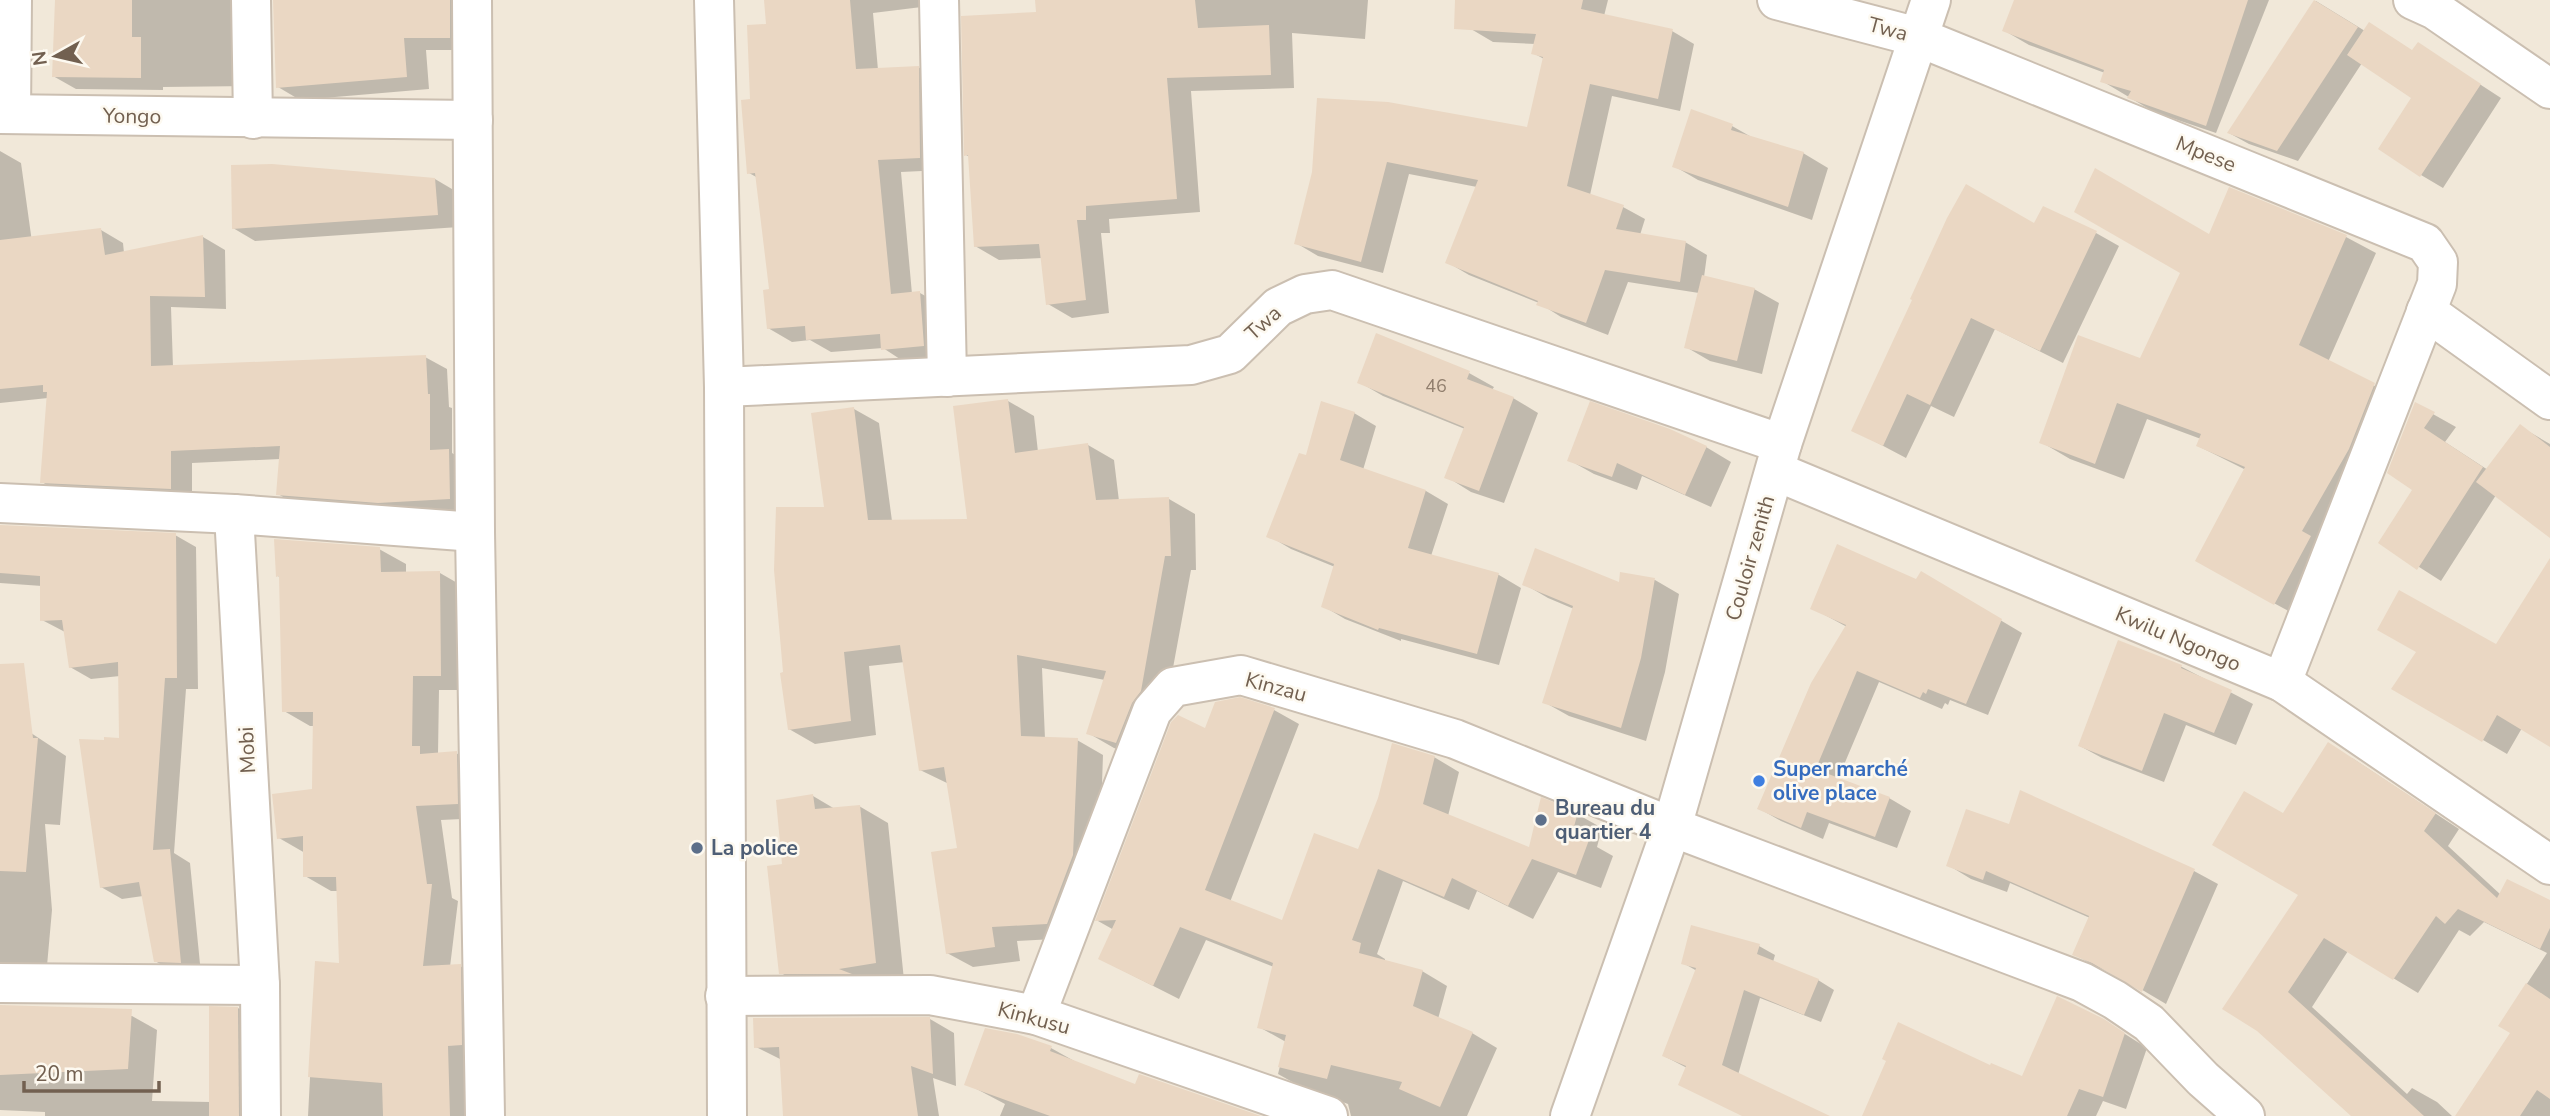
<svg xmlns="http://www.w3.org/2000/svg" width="2550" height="1116" viewBox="0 0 2550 1116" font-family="'Nunito Sans',sans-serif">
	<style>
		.residential { fill: #f1e8d9 }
		.shadow { fill: #0003 }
		.building { fill: #ead7c3 }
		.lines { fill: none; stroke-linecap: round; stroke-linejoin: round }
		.street-casing { stroke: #cbbfb1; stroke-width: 42 }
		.street { stroke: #fff; stroke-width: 38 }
		.shop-dot { fill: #3f7fe0; stroke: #fdf9f0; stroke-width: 2.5 }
		.service-dot { fill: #5c6f8a; stroke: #fdf9f0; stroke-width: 2.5 }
		.labels { text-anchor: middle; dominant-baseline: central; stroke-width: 5; stroke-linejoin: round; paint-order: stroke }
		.number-label { font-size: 18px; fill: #907e6d }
		.street-label { font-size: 21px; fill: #726050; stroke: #fdf9f0 }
		.shop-label { font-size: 21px; font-weight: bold; fill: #366cbe; stroke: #fdf9f0; text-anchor: start }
		.service-label { font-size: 21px; font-weight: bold; fill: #4e5e75; stroke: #fdf9f0; text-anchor: start }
	</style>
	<rect width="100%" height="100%" fill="#faf6ea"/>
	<!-- residential -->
	<rect class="residential" x="0" y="0" width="2550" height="1116"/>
	<!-- shadow -->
	<g class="shadow">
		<polygon points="56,0 256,0 252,86 163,87 163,90 76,89 53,76"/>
		<polygon points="275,0 472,0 472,50 426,50 429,89 300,100 278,87"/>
		<polygon points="766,0 937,0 938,5 873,13 878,70 918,67 941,81 943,170 901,172 912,294 920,293 943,306 947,359 906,363 883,348 831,352 810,340 792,342 768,328 771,291 758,178 749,173 752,101 768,25"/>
		<polygon points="1037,0 1368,0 1365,39 1292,33 1294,88 1191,91 1200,212 1109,219 1110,233 1101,233 1109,313 1072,318 1048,304 1042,258 999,260 975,246 970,157 966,155 1038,14"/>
		<polygon points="1472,0 1608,0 1604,16 1672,31 1694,44 1680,111 1612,96 1590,195 1623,207 1645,219 1640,235 1685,242 1707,255 1704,277 1754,289 1779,303 1762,374 1710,361 1686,347 1699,293 1628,282 1608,335 1561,317 1539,303 1469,275 1447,262 1477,187 1409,174 1383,273 1318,256 1296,243 1313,173 1528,129 1544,59 1533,53 1535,44 1493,42 1471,29"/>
		<polygon points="2017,0 2269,0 2216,133 2154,112 2102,81 2105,73 2029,45 2005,31"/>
		<polygon points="2316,1 2365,31 2413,51 2418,44 2501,98 2443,188 2421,175 2414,97 2362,63 2298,161 2249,144 2229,133"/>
		<polygon points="1692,111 1732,126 1755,139 1803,153 1828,168 1812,220 1698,180 1674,166"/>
		<polygon points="0,151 21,163 37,278 101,230 123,243 124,253 203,237 225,250 226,309 171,307 173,367 425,357 447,369 449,407 452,408 452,453 470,464 472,511 401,514 300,507 278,494 280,459 192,463 192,501 63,495 42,482 48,398 0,403"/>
		<polygon points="435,179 457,192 459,227 255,241 233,228"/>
		<polygon points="2230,189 2346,237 2376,253 2328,362 2404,401 2305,620 2226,577 2246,470 2198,446 2201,439 2147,419 2124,479 2070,459 2041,442 2141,360 2210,236"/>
		<polygon points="2035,225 2096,233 2119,246 2063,363 1995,329 1954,417 1931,406 1906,458 1853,430"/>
		<polygon points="1469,373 1494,387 1492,390 1513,398 1538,413 1504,503 1471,492 1447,477 1465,429 1383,396 1359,382"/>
		<polygon points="1008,401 1034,416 1038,452 1088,445 1114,460 1119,501 1169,499 1195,514 1196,570 1191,570 1166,706 1142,757 1114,748 1088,733 1105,680 1042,668 1045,739 1077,740 1103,755 1099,871 1073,938 1017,941 1020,961 973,967 947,953 959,849 949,784 920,770 905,662 869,666 876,735 815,744 789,729 785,674 854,409 879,423 892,521 969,520"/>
		<polygon points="2415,404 2456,427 2445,442 2488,470 2521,427 2550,444 2550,535 2496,495 2441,581 2380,542 2415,489"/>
		<polygon points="1354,413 1376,426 1363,470 1426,491 1448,504 1431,556 1499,575 1521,588 1499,665 1401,639 1401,641 1345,619 1323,606 1335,567 1291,549 1269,536 1307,458"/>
		<polygon points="1706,447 1731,462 1711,507 1642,476 1637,490 1594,474 1569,460"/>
		<polygon points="0,527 175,535 196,547 198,689 186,689 174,853 190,863 201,974 176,973 155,961 143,896 122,899 101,887 121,740 120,676 91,679 70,667 65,632 42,620 42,586 0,583"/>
		<polygon points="379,549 406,564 406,573 440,573 466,588 467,690 439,690 438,754 456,753 482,768 483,818 441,820 452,898 458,901 450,967 460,966 486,981 475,1116 308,1116 316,963 341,965 338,891 331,891 305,876 305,853 279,838 314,791 315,726 310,726 284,711 281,578 278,576"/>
		<polygon points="2550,561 2550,744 2522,728 2507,754 2394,688 2496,646"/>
		<polygon points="1921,573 2022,633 1988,715 1950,700 1948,705 1945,703 1942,709 1879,682 1838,779 1889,798 1911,811 1897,848 1829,823 1823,839 1781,821 1760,809 1847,627 1812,608 1916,582"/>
		<polygon points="1655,580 1679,594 1665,672 1646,741 1569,716 1544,702 1574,609 1548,598 1524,584 1620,584"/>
		<polygon points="2119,643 2182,667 2253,704 2236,745 2186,725 2164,782 2102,758 2080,746"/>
		<polygon points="1240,699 1274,710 1299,724 1230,902 1283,922 1359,851 1434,757 1459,772 1448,816 1530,850 1577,814 1602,828 1597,847 1613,856 1601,888 1558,872 1533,919 1477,891 1469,910 1403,881 1377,954 1385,959 1385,961 1422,971 1447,986 1438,1019 1472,1033 1497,1048 1467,1116 1351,1116 1348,1104 1303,1088 1278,1074 1286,1042 1259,1027 1274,967 1206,940 1179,999 1100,959 1114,930 1098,921 1206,730"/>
		<polygon points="0,731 31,733 66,756 60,825 45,824 52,910 46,977 0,972"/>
		<polygon points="2352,758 2459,829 2448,846 2501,895 2550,902 2550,1116 2462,1116 2512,1033 2500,1025 2547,953 2484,922 2470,936 2459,930 2418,993 2348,951 2312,1007 2407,1094 2412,1088 2437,1102 2452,1116 2352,1116 2258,1030 2300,894 2283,815"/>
		<polygon points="2021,793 2194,871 2218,884 2166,1004 2117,975 2097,967 2074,954 2090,918 2010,883 2007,892 1971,879 1948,865 2010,826"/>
		<polygon points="813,796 835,809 859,806 888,823 904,980 810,990 781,973"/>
		<polygon points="1759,946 1775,955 1773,962 1818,980 1834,990 1821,1022 1760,998 1738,1075 1793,1116 1743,1116 1687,1068 1664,1056 1697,971 1683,963"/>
		<polygon points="238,1008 263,1023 264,1116 45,1116 45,1112 0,1110 0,1017 132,1016 157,1030 152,1101 211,1102"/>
		<polygon points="930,1019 954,1033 956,1086 933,1078 939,1116 785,1116 782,1060 756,1047"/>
		<polygon points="2103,1020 2147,1048 2126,1109 2103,1101 2096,1116 1864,1116 1991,1068 2023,1079"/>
		<polygon points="1016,1035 1051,1048 1076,1062 1136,1087 1256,1116 1000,1116 1005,1104 967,1084"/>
	</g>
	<!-- building -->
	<g class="building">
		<polygon points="55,0 132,0 132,37 141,37 141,78 52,77"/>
		<polygon points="273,0 450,0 450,38 404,38 407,77 276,88"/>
		<polygon points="764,0 850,0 856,69 919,66 920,158 878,160 891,294 920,291 924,346 881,350 880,334 806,340 805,326 767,329 763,290 769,289 755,173 747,174 741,100 750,99 747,25 766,24"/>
		<polygon points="1035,0 1195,0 1198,28 1269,25 1271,75 1167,78 1177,199 1086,206 1086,220 1077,220 1086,300 1046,305 1039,244 974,247 968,155 964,156 961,16 1036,12"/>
		<polygon points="1455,0 1583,0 1581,9 1673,29 1658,99 1590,84 1567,186 1624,205 1616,229 1686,241 1680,282 1605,270 1586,323 1536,305 1538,301 1445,263 1478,180 1387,162 1361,262 1294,244 1312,172 1317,98 1388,102 1527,127 1543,57 1531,54 1536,34 1454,29"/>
		<polygon points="2014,0 2248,0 2206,126 2127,98 2131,91 2100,82 2104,70 2002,31"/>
		<polygon points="2314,0 2358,27 2277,151 2227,133"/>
		<polygon points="2369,22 2412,50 2418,42 2481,84 2420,177 2378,149 2411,98 2347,55"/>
		<polygon points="1691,109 1733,124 1731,130 1804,152 1788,207 1672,167"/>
		<polygon points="272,164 435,178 438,215 232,229 231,165"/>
		<polygon points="2095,168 2209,234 2229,187 2347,235 2299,345 2375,383 2349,449 2302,531 2311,536 2274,605 2195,561 2245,467 2196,446 2201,434 2117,403 2095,464 2039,443 2078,335 2140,358 2180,273 2074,212"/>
		<polygon points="1966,184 2034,223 2043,206 2097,231 2040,351 1971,318 1930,405 1907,394 1883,446 1851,431 1912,300 1910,299 1947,218"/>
		<polygon points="101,228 105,255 203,235 205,297 150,296 151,366 426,355 428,394 430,394 430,450 449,449 450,499 378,503 276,495 280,446 171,451 171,489 40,483 47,392 43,392 43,385 0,389 0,240"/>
		<polygon points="1702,275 1755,288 1737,361 1684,348"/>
		<polygon points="1376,333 1470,371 1467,379 1514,397 1479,491 1444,478 1464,427 1357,383"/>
		<polygon points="1008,399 1015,453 1088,443 1096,500 1169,497 1171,556 1165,556 1141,691 1132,703 1116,743 1086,734 1106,671 1017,655 1021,736 1078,738 1073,855 1047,924 992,927 995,947 946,954 931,852 957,848 944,767 919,771 900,645 844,652 851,721 788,730 780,673 783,672 774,570 776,507 824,507 811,413 854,407 868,520 967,519 953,406"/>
		<polygon points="1321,401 1355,412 1340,460 1426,490 1408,548 1499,573 1477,654 1379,628 1378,630 1321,607 1334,564 1266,537 1299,453 1306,455"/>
		<polygon points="1590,401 1670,429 1707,446 1685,495 1617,463 1612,477 1567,461"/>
		<polygon points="2415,402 2435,412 2424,428 2483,467 2417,570 2378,543 2412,490 2387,473"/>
		<polygon points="2520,424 2550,447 2550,538 2476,482"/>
		<polygon points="0,525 176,533 177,678 165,678 153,850 170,849 181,963 154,962 139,882 100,888 79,739 104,740 104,737 119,738 118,662 69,668 62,620 40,621 40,576 0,573"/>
		<polygon points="274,539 380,547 381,572 440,571 441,676 413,676 412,746 420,746 420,754 457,751 458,804 416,806 427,884 432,884 423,966 461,964 462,1045 448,1046 450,1116 383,1116 382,1083 308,1077 315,961 339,963 336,877 303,877 303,836 277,839 272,794 312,789 313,712 282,712 279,576 276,577"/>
		<polygon points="1837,544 1916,579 1921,571 2002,619 1966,704 1928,689 1926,694 1923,692 1920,698 1857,671 1817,766 1824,769 1823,772 1890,797 1875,837 1807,812 1801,828 1757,809 1811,683 1846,625 1810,609"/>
		<polygon points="1535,548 1619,582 1620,572 1655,578 1641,658 1621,728 1542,703 1573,606 1522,585"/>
		<polygon points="2550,558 2550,747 2497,715 2482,742 2391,689 2416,652 2377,630 2399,590 2496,644"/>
		<polygon points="2118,640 2182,665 2181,668 2232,690 2214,733 2164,713 2142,771 2078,746"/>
		<polygon points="24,663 33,738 38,738 26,872 0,871 0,664"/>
		<polygon points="1240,697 1275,708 1205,890 1282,920 1314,833 1358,849 1378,798 1392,743 1435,756 1423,804 1529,847 1541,797 1578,812 1572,834 1589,840 1576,875 1532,859 1508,906 1452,878 1444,897 1378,869 1352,940 1361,943 1359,953 1423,970 1413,1006 1473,1032 1440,1107 1399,1089 1402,1082 1331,1065 1327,1079 1278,1067 1286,1035 1257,1028 1273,963 1180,927 1153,986 1098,959 1116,920 1095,921 1171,722 1178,715 1205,728 1215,702"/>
		<polygon points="2328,742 2436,813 2424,831 2497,898 2507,879 2550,900 2550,928 2540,949 2458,909 2445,924 2436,916 2393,980 2324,938 2288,992 2424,1116 2351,1116 2257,1031 2222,1009 2298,895 2212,845 2244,791 2283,813"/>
		<polygon points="2020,790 2195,869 2142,992 2092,963 2072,955 2089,916 1986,871 1983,880 1946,866 1966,809 2009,824"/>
		<polygon points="813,794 815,809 860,805 876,963 839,969 852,974 779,974 767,866 782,864 776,800"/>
		<polygon points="1691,925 1760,944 1757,954 1819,979 1804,1015 1744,990 1722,1065 1830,1116 1742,1116 1678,1085 1686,1066 1662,1056 1696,968 1681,964"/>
		<polygon points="2526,983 2550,999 2550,1099 2537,1090 2520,1116 2455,1116 2510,1033 2498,1026"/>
		<polygon points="2057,996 2104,1019 2125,1033 2103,1097 2079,1089 2067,1116 1862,1116 1886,1061 1882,1059 1898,1022 1990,1065 1991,1063 2022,1076"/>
		<polygon points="0,1005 132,1009 128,1069 0,1075"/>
		<polygon points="209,1006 238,1007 239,1116 209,1116"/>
		<polygon points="928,1017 930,1017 933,1074 911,1066 918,1116 783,1116 779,1047 754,1048 753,1018"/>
		<polygon points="985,1028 1017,1034 1052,1046 1050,1051 1135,1084 1139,1074 1261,1116 1050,1116 964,1085"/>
	</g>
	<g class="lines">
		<!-- street casing -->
		<g class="street-casing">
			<g id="street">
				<polyline points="251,0 253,119"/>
				<polyline points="472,0 475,532 485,1116"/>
				<polyline points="714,0 724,387 727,1116"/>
				<polyline points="939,0 947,377"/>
				<polyline points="1777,0 1918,37 2425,243 2438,262 2437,284 2282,682"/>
				<polyline points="2413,0 2435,10 2550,89"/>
				<polyline points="0,114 473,120"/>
				<polyline points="11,114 12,0"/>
				<polyline points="2426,311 2550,400"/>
				<polyline points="724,387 1191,365 1230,354 1278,307 1305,294 1332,290 1782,444"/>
				<polyline points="1775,471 2282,682 2550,865"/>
				<polyline points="0,503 234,514 475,532"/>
				<polyline points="234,514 260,985 261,1116"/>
				<polyline points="0,983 260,985"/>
				<polyline points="725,996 930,995 1036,1015 1328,1116"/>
				<polyline points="1036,1015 1152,711 1173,687 1241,675 1455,739 1672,827 2082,982 2115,1000 2149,1023 2203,1079 2245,1116"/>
				<polyline points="1570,1116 1672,827 1782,444 1931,0"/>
			</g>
		</g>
		<!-- street -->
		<use href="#street" class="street"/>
	</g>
	<!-- markers -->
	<circle class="shop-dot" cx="1759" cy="781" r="7"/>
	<g class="service-dot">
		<circle cx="1541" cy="820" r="7"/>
		<circle cx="697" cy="848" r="7"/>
	</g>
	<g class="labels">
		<!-- number labels -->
		<g class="number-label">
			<text x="1436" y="386">46</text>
		</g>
		<!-- street labels -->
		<g class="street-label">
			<text transform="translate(1888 29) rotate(15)">Twa</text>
			<text transform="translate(132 116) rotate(1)">Yongo</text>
			<text transform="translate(2206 154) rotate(22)">Mpese</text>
			<text transform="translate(1263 323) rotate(-42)">Twa</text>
			<text transform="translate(1750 558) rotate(-74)">Couloir zenith</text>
			<text transform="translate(2178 639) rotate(23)">Kwilu Ngongo</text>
			<text transform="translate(1276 687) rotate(15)">Kinzau</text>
			<text transform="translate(247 750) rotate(-93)">Mobi</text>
			<text transform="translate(1034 1018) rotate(15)">Kinkusu</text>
		</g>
		<!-- shop labels -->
		<g class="shop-label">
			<text x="1773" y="769">Super marché<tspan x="1773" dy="24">olive place</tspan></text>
		</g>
		<!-- service labels -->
		<g class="service-label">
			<text x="1555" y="808">Bureau du<tspan x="1555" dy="24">quartier 4</tspan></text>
			<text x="711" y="848">La police</text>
		</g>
	</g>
	<!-- north arrow -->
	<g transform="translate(56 56) rotate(262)" stroke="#fdf9f0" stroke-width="5" paint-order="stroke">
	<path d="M0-5L12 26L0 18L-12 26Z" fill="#726050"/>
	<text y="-10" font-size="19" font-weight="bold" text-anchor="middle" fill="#726050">N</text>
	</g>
	<!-- scale -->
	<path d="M24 1081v10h135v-10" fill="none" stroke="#726050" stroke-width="3.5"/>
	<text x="35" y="1081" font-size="21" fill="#726050" stroke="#fdf9f0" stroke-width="5" paint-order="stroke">20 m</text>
</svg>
